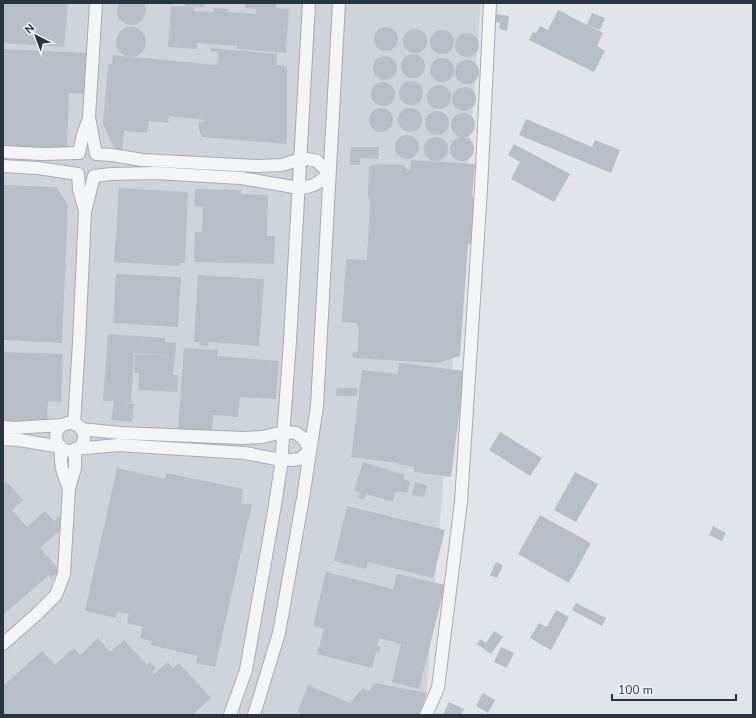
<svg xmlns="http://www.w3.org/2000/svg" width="756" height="718" viewBox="0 0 756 718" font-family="'Nunito Sans',sans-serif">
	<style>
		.built { fill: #cfd4db }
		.building { fill: #b8bec5 }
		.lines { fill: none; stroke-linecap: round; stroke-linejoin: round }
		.minor-casing { stroke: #a6acb3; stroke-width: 14 }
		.minor { stroke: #f3f5f7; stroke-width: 12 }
	</style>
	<rect width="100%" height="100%" fill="#e1e5e9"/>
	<!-- built -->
	<polygon class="built" points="3,3 481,3 426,698 418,715 3,715"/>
	<!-- building -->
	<g class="building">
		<polygon points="3,3 68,3 64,47 3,43"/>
		<polygon points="119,3 144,3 146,10 143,19 140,22 136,24 131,25 126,24 123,22 119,19 117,15 117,10"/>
		<polygon points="185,3 204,3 203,7 185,6"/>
		<polygon points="245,3 277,3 276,8 289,9 286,53 237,49 237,46 197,43 197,49 168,47 171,6 194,7 194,11 214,12 214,8 228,9 227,12 256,14 256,9 245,8"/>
		<polygon points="558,10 587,25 592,13 605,18 600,30 589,26 603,33 597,46 605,51 594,72 529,40 533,32 536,33 540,26 548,30"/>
		<polygon points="496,14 509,16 507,31 499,29 500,23 495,22"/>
		<circle cx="386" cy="39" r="12"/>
		<circle cx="131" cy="42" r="15"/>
		<circle cx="415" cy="41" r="12"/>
		<circle cx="442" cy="42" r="12"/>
		<circle cx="467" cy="45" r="12"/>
		<polygon points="210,48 277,54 276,65 287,66 287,144 202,137 199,130 199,126 198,123 205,120 169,116 168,123 149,121 147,133 124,131 122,150 115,150 103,124 108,64 112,64 113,55 217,65 218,52 210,51"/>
		<polygon points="3,49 88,53 86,94 69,93 67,149 3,147"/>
		<circle cx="413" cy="66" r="12"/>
		<circle cx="385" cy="68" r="12"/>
		<circle cx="442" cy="70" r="12"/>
		<circle cx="467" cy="72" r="12"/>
		<circle cx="411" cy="93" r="12"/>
		<circle cx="383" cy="94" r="12"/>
		<circle cx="439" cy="97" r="12"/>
		<circle cx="464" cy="99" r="12"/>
		<circle cx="381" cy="120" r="12"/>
		<circle cx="410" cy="120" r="12"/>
		<circle cx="437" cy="123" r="12"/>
		<circle cx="463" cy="125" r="12"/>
		<polygon points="526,119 592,147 595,140 620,150 611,173 519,135"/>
		<circle cx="407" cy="147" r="12"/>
		<circle cx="436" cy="149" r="12"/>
		<circle cx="462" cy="149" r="12"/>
		<polygon points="514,144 570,174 554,202 511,179 520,162 508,155"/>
		<polygon points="351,147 379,147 378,159 360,158 360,165 350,165"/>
		<polygon points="411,160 475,164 472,195 475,202 472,243 468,245 460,356 453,358 438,363 353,358 352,353 358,351 359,329 357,323 342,322 346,259 367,260 370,204 368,195 369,166 376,164 404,165 406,169 410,170"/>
		<polygon points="3,185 56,187 68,205 62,343 3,340"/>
		<polygon points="119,188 186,192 188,193 185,263 181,263 178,266 114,262"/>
		<polygon points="195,189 241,190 241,194 268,195 267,236 275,236 274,264 194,262 195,232 202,232 203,207 194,206"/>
		<polygon points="116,274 181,277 178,327 113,323"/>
		<polygon points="198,275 264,279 259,346 209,342 208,346 199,345 200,342 194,342"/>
		<polygon points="108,334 165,338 165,342 176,343 175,356 134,353 131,403 117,402 134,404 132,422 111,420 114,401 103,401"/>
		<polygon points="184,348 218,350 217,356 279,361 276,399 240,397 238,417 213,415 212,432 178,429"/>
		<polygon points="3,352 63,354 61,402 48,401 47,422 3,421"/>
		<polygon points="135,354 175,356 173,375 178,375 177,392 138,390 139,373 134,373"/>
		<polygon points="399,363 465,371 451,477 414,472 414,467 397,464 398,463 351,457 362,370 398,374"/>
		<polygon points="337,388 357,388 357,396 336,396"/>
		<polygon points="500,432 542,458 530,476 489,450"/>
		<polygon points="363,462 405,475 403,479 410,482 407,493 399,491 399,493 395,492 393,502 366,494 364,500 358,498 360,492 354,491"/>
		<polygon points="117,468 165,479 167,473 243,489 241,504 252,504 215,667 196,663 197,656 151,645 152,641 140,638 143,627 127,623 129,614 117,612 116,618 85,611"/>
		<polygon points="575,472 598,484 576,522 554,510"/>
		<polygon points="6,481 23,500 12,510 27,527 45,511 54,521 59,517 66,525 40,548 60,571 51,578 49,575 3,615 3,484"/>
		<polygon points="415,482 427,485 424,497 412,495"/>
		<polygon points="347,506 445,530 433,578 368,562 366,569 334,561"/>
		<polygon points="540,515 591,543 569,583 518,554"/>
		<polygon points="713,526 726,533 722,541 709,535"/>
		<polygon points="496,562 503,565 497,578 490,575"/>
		<polygon points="326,572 393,589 397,574 445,585 419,689 392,682 401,644 379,638 377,646 381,647 379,653 376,652 372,668 317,654 324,629 313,626"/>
		<polygon points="576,603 606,618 602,626 572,610"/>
		<polygon points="556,610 569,617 551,650 530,638 539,623 547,627"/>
		<polygon points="494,631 503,637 491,654 477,644 481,639 486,643"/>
		<polygon points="98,638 110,652 124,640 147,665 150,662 156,668 152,672 154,674 168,662 173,668 179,663 211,698 192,715 3,715 3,686 42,651 55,665 74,648 80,655"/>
		<polygon points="501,647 514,653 507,668 494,662"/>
		<polygon points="375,683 427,693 419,715 301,715 298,711 308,685 350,703 363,688 369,691"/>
		<polygon points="483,693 495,700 488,713 476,706"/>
		<polygon points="449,702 464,709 461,715 443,715"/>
	</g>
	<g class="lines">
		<!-- minor casing -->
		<g class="minor-casing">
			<g id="minor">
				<polyline points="3,152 42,154 79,153 83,134 89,118"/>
				<polyline points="3,166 38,168 78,174 79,189 85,211"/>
				<circle cx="70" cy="437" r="14"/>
				<path d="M74 424 79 342 85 212 94 176 111 174 155 173 241 178 299 188C314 187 319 183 329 173L317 161 307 159H301L282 165 258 166 142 160 112 155 96 154 89 117 96 3"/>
				<polyline points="3,427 13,428 63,425"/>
				<path d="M3 439 19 440 61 447C60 465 62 472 69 488"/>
				<polyline points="3,644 38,613 56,595 64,574 69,488 75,468 75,449 118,445 245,453 281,460 291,460 300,459 310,450 303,438 296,433 284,432 262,437 243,438 120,433 81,429"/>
				<polyline points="230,715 246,670 274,511 281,465 290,341 309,3"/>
				<polyline points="254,715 279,633 303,498 317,406 339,3"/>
				<polyline points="426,715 438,688 461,502 481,189 490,3"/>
			</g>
		</g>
		<!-- minor -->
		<use href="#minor" class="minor"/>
	</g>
	<!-- border -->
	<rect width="756" height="718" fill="none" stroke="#2a343f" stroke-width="8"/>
	<!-- north arrow -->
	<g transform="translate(36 36) rotate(318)" stroke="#f0f3f6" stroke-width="3" paint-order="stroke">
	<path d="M0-3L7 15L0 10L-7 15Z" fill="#2a343f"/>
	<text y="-6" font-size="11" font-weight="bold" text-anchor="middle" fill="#2a343f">N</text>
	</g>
	<!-- scale -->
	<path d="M612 694v6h124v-6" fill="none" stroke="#2a343f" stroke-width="2"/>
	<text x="618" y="694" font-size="12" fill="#2a343f" stroke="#f0f3f6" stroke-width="3" paint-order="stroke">100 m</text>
</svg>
